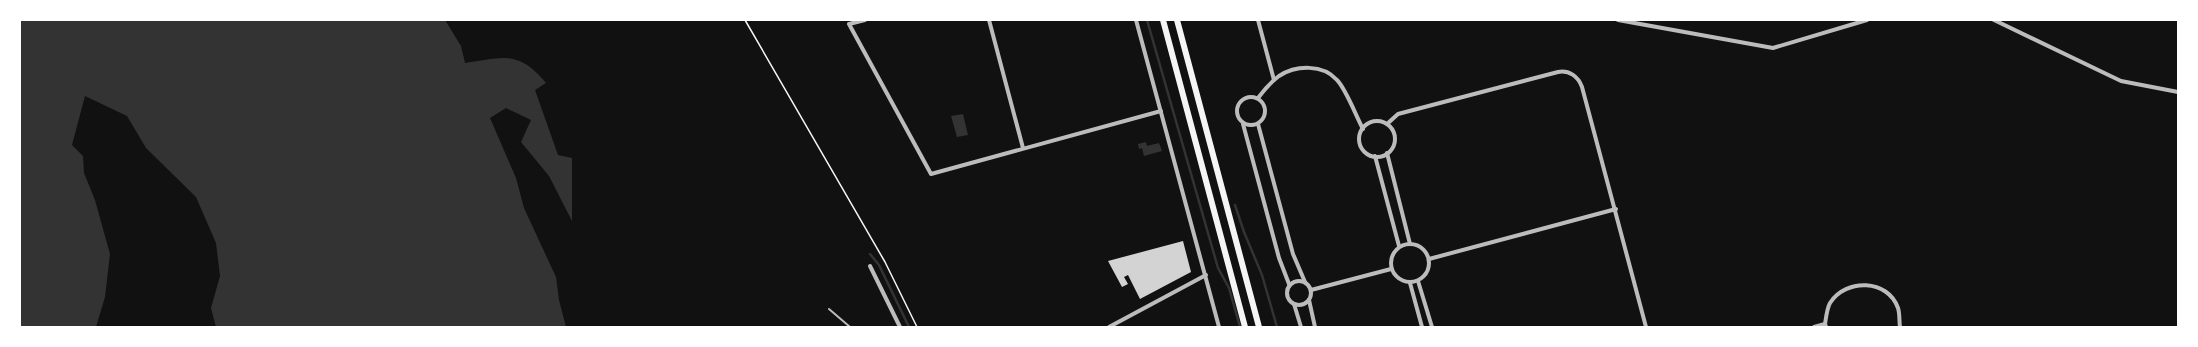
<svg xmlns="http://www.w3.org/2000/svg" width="2198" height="347" viewBox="0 0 2198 347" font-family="Literata,serif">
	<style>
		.water { fill: #333 }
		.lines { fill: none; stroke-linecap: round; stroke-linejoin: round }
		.stream { stroke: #333; stroke-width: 2.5 }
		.building { fill: #d3d3d3 }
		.path { stroke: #f5f5f5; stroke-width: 1.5 }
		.service { stroke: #bcbcbc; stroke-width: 2 }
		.minor { stroke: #bcbcbc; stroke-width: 4 }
		.secondary { stroke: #f5f5f5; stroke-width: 6 }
	</style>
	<rect width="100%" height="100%" fill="#111"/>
	<!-- water -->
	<g class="water">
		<path d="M20 20H445L461 46 465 63C502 58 518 49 546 83L535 90 558 155 572 158V221L549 176 521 142 531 120 506 108 490 118 516 178 524 208 556 277 559 300 566 327H216L211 308 220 276 216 243 196 197 146 148 127 116 85 96 72 145 83 156 84 173 95 200 110 254 105 297 96 327H20Z"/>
		<polygon points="963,114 968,135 957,137 951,116"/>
		<polygon points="1146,142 1147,146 1159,143 1162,151 1144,156 1142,148 1139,149 1138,144"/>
	</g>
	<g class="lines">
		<!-- stream -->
		<g class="stream">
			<polyline points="1147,20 1218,268 1229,288 1240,327"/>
			<polyline points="1235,205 1244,232 1262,275 1277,327"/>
			<polyline points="870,254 879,265 909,327"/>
		</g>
	</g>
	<!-- building -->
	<polygon class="building" points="1183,241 1191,272 1140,299 1128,275 1124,277 1128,284 1122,287 1108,261"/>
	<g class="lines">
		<!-- path -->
		<polyline class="path" points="745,20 885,262 917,327"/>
		<!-- service -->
		<polyline class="service" points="829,309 850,327"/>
		<!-- minor -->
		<g class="minor">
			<polyline points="865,20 849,24 931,174 1161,111"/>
			<polyline points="989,20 1023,148"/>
			<polyline points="1136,20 1219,327"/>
			<polyline points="1258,20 1274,80"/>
			<polyline points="1618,20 1773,48 1867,20"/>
			<polyline points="1994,20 2121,81 2178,92"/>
			<circle cx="1251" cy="111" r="14"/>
			<path d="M1258 98C1264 90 1271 82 1279 76 1296 65 1323 64 1337 80 1346 89 1356 116 1363 129"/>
			<circle cx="1377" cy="139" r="18"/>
			<polyline points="1243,124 1279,258 1289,284"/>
			<polyline points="1258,124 1293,254 1305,282"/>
			<path d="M1387 124 1398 114 1558 72C1569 70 1578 76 1582 87L1646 327"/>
			<polyline points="1387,153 1410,244"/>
			<polyline points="1375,156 1399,246"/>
			<circle cx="1410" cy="263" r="19"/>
			<polyline points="1429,259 1616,209"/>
			<polyline points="870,266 900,327"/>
			<circle cx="1299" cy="293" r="12"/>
			<polyline points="1418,281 1432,327"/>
			<polyline points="1410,283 1422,327"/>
			<polyline points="1311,290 1391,269"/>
			<polyline points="1309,300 1315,327"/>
			<polyline points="1294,304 1301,327"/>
			<polyline points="1109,327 1206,275"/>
			<polyline points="1814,327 1825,324"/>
			<path d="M1826 327 1825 324C1826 318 1827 308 1830 303 1846 278 1888 279 1898 308 1900 314 1899 321 1900 327"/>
		</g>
		<!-- secondary -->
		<g class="secondary">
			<polyline points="1163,20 1245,327"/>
			<polyline points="1177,20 1259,327"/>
		</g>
	</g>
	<!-- border -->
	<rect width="2198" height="347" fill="none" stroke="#ffffff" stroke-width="42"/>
</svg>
